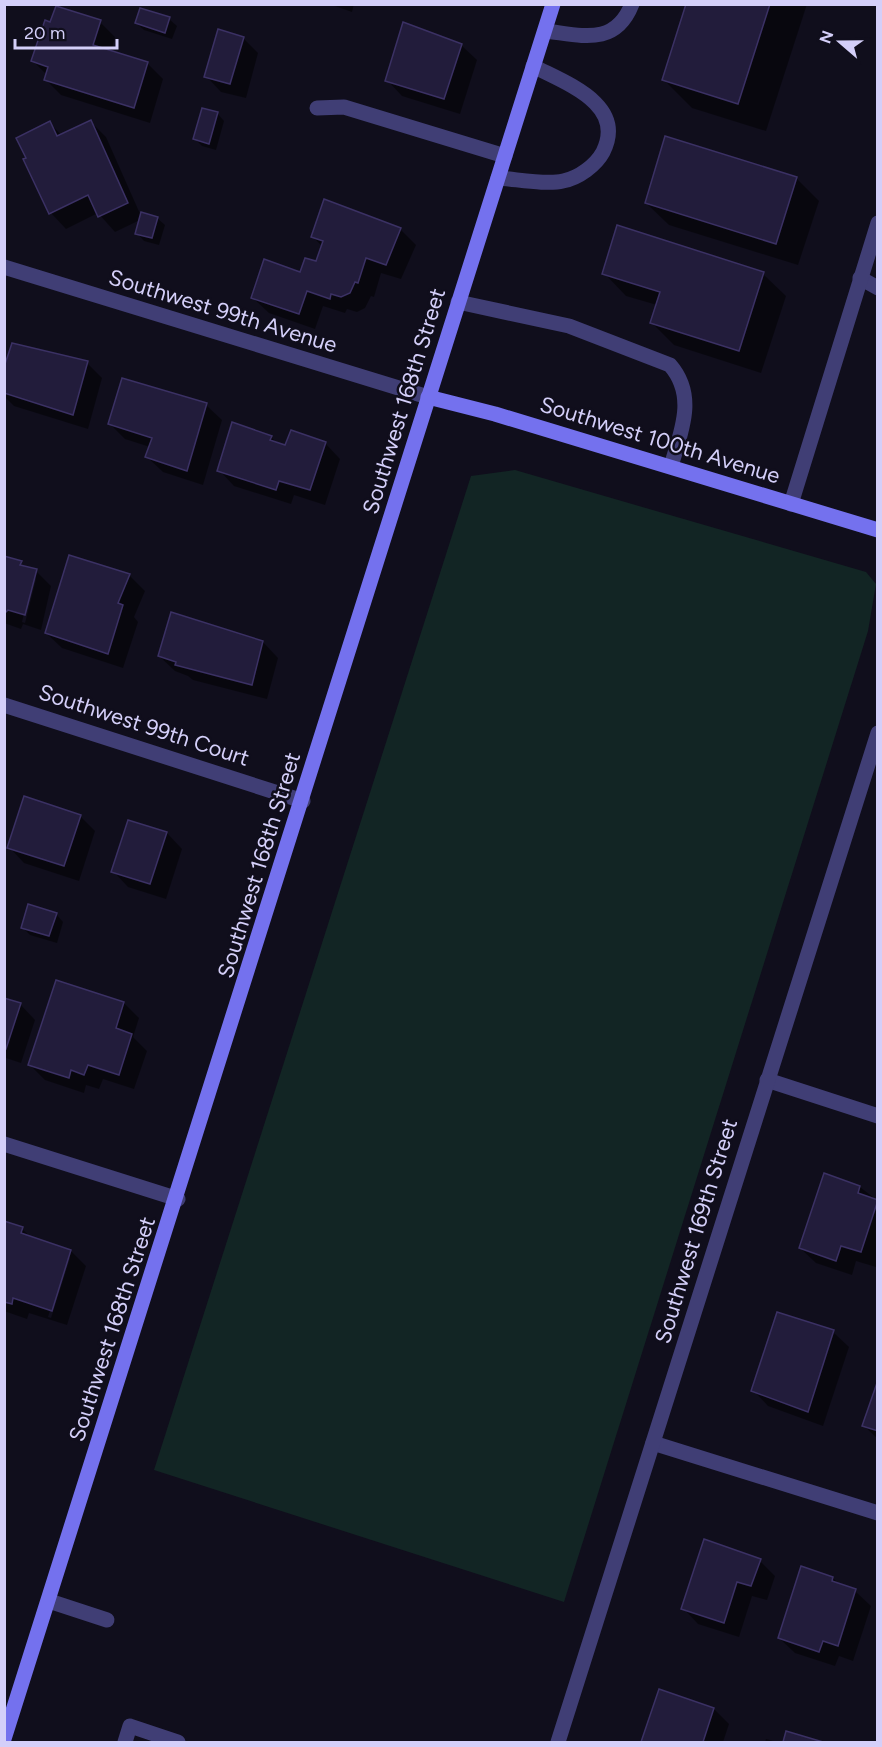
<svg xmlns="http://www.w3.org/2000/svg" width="882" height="1747" viewBox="0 0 882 1747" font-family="Figtree,sans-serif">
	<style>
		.green { fill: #122524 }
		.shadow { fill: #0007; fill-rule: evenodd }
		.building { fill: #221c3b; stroke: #3b3164; stroke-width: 1.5 }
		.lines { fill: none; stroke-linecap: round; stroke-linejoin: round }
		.lane { stroke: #403e75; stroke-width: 15 }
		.street { stroke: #403e75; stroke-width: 15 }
		.secondary { stroke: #7471ee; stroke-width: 15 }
		.labels { text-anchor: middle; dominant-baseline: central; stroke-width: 5; stroke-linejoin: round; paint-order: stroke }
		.street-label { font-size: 22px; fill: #d4cff9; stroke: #100e1c }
	</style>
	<rect width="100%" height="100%" fill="#100e1c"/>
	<!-- green -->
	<polygon class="green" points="515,470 866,572 876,584 868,631 564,1602 154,1470 471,476"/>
	<!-- shadow -->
	<g class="shadow">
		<polygon points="329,4 354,4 352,12"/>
		<polygon points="688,4 807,4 766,131 692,108 664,80"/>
		<polygon points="169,19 177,26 172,39 144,30 136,23"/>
		<polygon points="100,22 115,37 111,52 147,63 163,79 150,123 61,95 45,79 47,75 33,61"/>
		<polygon points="243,38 258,53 246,98 221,92 206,76"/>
		<polygon points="461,45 477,60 460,114 402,96 387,80"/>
		<polygon points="217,113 224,121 216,150 202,146 194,138"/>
		<polygon points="91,122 106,137 141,216 157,218 165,225 159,245 144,241 137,233 140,220 115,232 98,213 66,229 51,213 25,160 50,123 62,136"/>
		<polygon points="796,178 819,201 798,265 669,225 646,203"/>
		<polygon points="400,229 416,245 401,279 381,273 374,297 371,296 365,308 357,312 347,309 345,313 323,306 315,329 269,313 253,298 317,263 322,246 313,237"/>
		<polygon points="604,273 763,274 786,296 761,373 674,345 651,322 657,305 626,296"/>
		<polygon points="87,363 102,378 88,429 14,406 4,396 4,372"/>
		<polygon points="206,405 222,420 203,485 163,472 147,457 150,447 125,439 110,424"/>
		<polygon points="271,437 279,445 286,447 325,443 340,459 325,505 294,495 291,504 234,486 219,470"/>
		<polygon points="70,556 130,576 145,591 134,617 138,622 123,668 62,648 46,633"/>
		<path d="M4 558 36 571 51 586 41 630 23 624 21 629 4 623ZM33 576 36 579 25 623 22 622Z"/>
		<polygon points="172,614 263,642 278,658 267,699 193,680 188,676 175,671 159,656"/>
		<polygon points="80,816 95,831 79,881 24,863 9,847"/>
		<polygon points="129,821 167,833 182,849 166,899 128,887 113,871"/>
		<polygon points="56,914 63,922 57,943 30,935 23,928"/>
		<polygon points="4,999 20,1004 35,1020 21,1063 6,1058 4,1064"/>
		<polygon points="124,1003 139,1018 133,1037 147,1051 134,1089 103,1079 99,1089 86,1085 84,1093 45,1080 30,1065"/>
		<polygon points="860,1187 878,1201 878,1263 876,1267 856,1261 852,1275 816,1263 800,1248"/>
		<path d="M4 1223 22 1229 33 1239 71 1251 86 1266 67 1325 29 1313 27 1319 4 1311ZM67 1258H70L51 1318 48 1317Z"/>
		<polygon points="833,1332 849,1347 823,1426 768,1406 753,1390"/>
		<polygon points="878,1385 878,1439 864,1426"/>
		<polygon points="760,1561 775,1576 767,1600 752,1596 739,1637 698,1624 683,1608"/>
		<polygon points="833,1578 841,1586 855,1591 871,1606 853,1661 839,1656 835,1666 795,1653 779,1638"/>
		<polygon points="659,1691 714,1709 729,1724 723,1742 643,1742"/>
		<polygon points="766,1739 777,1742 765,1742"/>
	</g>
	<!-- building -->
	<g class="building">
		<polygon points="686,4 770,4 738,104 662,80"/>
		<polygon points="56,6 101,20 93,45 148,62 134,108 44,80 48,67 31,61 45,20 50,22"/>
		<polygon points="140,8 170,17 165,33 135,23"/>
		<polygon points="403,22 462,44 444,99 385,81"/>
		<polygon points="218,29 244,37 230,84 204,77"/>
		<polygon points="202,108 218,112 209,144 193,139"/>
		<polygon points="91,120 128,203 98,217 88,195 49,214 23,159 26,158 16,138 50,121 57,136"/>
		<polygon points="665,136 797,177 776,244 645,203"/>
		<polygon points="324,199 401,228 386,265 366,258 358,283 355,282 350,293 341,297 331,294 330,299 307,291 299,314 251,298 264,259 300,272 305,258 316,261 323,241 311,237"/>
		<polygon points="141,212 158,217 152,238 135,234"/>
		<polygon points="617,225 764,272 739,351 650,323 660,292 602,274"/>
		<polygon points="12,343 88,361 73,415 4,393 4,367"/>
		<polygon points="122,378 207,403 187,471 145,457 152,438 108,424"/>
		<polygon points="232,422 272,436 270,440 285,445 291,430 326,442 310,490 279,481 276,490 217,471"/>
		<polygon points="69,555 130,574 118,603 123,605 108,654 45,633"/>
		<polygon points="4,556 22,561 20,565 37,569 25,615 8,610 4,614"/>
		<polygon points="171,612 263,641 252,685 175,665 176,662 158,656"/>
		<polygon points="24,796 81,815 64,866 7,848"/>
		<polygon points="128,820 167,832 150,884 111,872"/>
		<polygon points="28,904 57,913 49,936 21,928"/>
		<polygon points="56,980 124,1002 116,1028 132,1034 119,1075 88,1065 84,1075 71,1070 69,1078 28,1065"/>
		<polygon points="4,998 21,1003 6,1049 4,1048"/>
		<polygon points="824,1173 860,1186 858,1193 878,1200 861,1252 841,1246 836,1261 799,1248"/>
		<polygon points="4,1221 23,1227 21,1233 71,1250 52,1311 13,1298 12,1304 4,1302"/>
		<polygon points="777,1312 834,1330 808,1412 751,1391"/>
		<polygon points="878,1380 878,1431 862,1426"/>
		<polygon points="704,1539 761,1559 751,1586 737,1582 724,1623 681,1609"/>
		<polygon points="801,1566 833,1577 832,1581 856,1589 838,1646 823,1641 819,1652 778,1638"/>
		<polygon points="659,1689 714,1708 703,1742 641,1742"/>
		<polygon points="786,1731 823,1742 783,1742"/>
	</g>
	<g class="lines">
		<!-- lane -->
		<g class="lane">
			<path d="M545 31C581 35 615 47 632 4"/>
			<polyline points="317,108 344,107 505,156"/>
			<path d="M498 178C516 179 546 185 563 181 579 178 596 165 603 152 627 104 565 83 533 66"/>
			<polyline points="860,278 878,288"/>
			<path d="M458 302 569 326 670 365C697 396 681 432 671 466"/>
			<polyline points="49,1601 107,1620"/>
			<polyline points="125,1742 130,1726 178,1742"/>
		</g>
		<!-- street -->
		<g class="street">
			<polyline points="4,267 428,397"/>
			<polyline points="791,504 878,223"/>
			<polyline points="4,705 303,801"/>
			<polyline points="767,1080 878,1116"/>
			<polyline points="4,1144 178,1199"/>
			<polyline points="653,1443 878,1513"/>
			<polyline points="558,1742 878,733"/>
		</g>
		<!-- secondary -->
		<g class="secondary">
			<polyline points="428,397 495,414 878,530"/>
			<polyline points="4,1739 553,4"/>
		</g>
	</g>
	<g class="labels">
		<!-- street labels -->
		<g class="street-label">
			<text transform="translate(223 311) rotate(17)">Southwest 99th Avenue</text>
			<text transform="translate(404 401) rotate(-73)">Southwest 168th Street</text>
			<text transform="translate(660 440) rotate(17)">Southwest 100th Avenue</text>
			<text transform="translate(144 725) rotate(18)">Southwest 99th Court</text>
			<text transform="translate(259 865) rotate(-73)">Southwest 168th Street</text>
			<text transform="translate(696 1231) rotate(-73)">Southwest 169th Street</text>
			<text transform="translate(112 1329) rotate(-72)">Southwest 168th Street</text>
		</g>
	</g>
	<!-- border -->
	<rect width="882" height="1747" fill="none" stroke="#d4cff9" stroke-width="12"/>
	<!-- north arrow -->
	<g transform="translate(840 42) rotate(290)" stroke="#100e1c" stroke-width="4.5" paint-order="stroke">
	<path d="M0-4.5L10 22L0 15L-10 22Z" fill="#d4cff9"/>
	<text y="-9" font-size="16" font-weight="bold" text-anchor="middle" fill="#d4cff9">N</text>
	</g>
	<!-- scale -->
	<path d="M15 39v9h102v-9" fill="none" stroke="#d4cff9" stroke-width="3"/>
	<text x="24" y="39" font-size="18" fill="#d4cff9" stroke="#100e1c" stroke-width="4.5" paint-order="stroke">20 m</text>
</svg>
